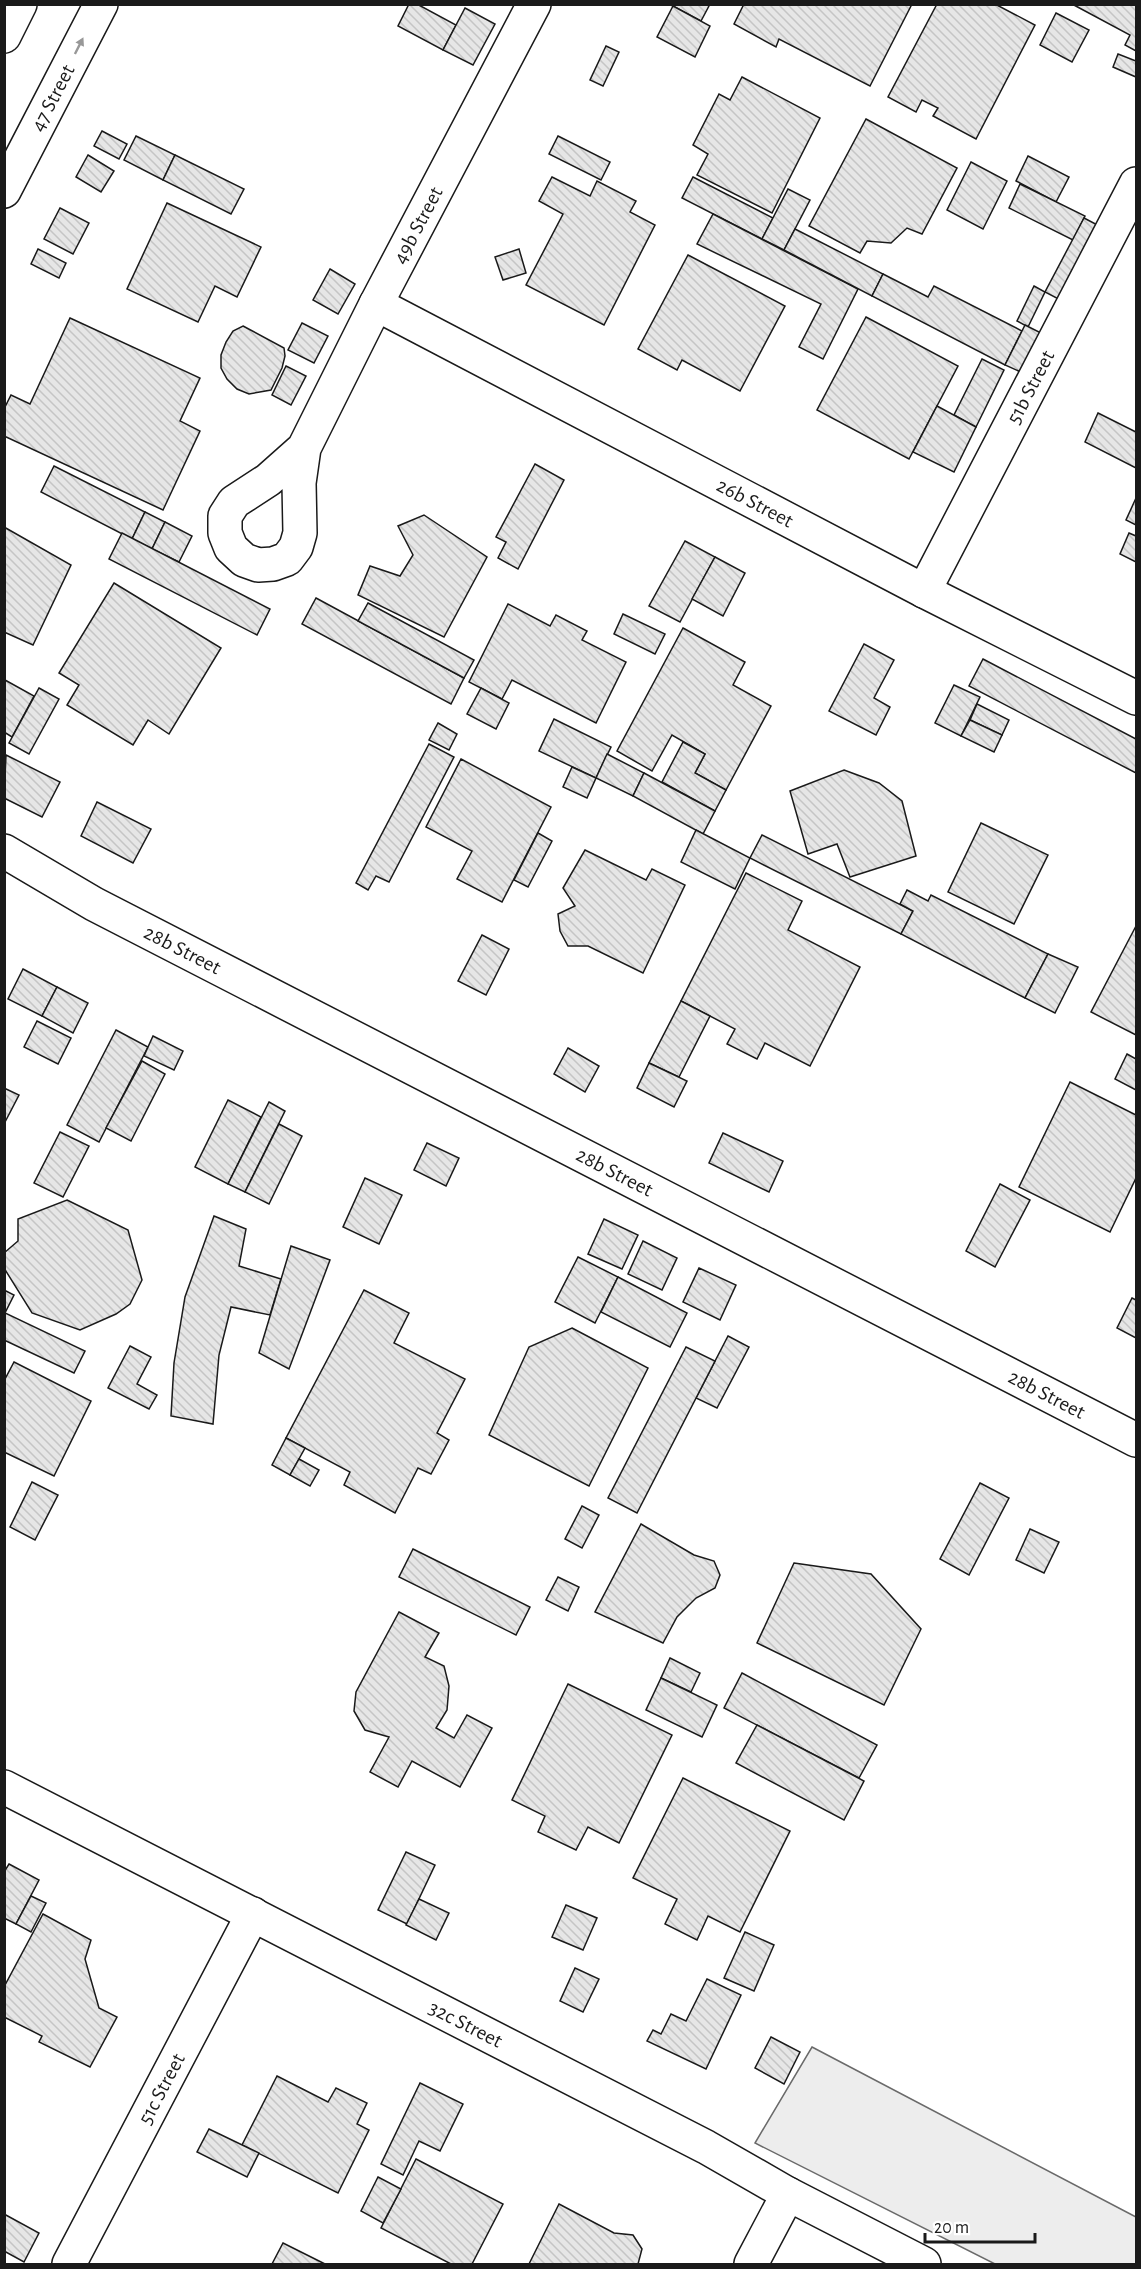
<svg xmlns="http://www.w3.org/2000/svg" width="1141" height="2269" viewBox="0 0 1141 2269" font-family="'Alegreya Sans',sans-serif">
	<style>
		.parking { fill: #ededed; stroke: #6a6a6a; stroke-width: 1.5 }
		.building { fill: url(#building-back-hatch); stroke: #1a1a1a; stroke-width: 1.5 }
		.lines { fill: none; stroke-linecap: round; stroke-linejoin: round }
		.street-casing { stroke: #1a1a1a; stroke-width: 36 }
		.secondary-casing { stroke: #1a1a1a; stroke-width: 36 }
		.street { stroke: #fff; stroke-width: 33 }
		.secondary { stroke: #fff; stroke-width: 33 }
		.oneway { fill: #989898 }
		.labels { text-anchor: middle; dominant-baseline: central; stroke-width: 4.5; stroke-linejoin: round; paint-order: stroke }
		.street-label { font-size: 21px; fill: #1a1a1a; stroke: #fff }
	</style>
	<defs>
		<pattern id="building-back-hatch" width="6" height="6" patternUnits="userSpaceOnUse" patternTransform="scale(1.5)"><rect width="6" height="6" fill="#e6e6e6"/><path d="M-1 5l2 2M0 0l6 6M5-1l2 2" fill="none" stroke="#c5c5c5"/></pattern>
	</defs>
	<rect width="100%" height="100%" fill="#fff"/>
	<!-- parking -->
	<polygon class="parking" points="812,2047 1136,2217 1136,2264 995,2264 755,2143"/>
	<!-- building -->
	<g class="building">
		<polygon points="409,4 417,4 456,25 443,50 398,26"/>
		<polygon points="669,4 710,4 701,21"/>
		<polygon points="744,4 912,4 870,86 779,39 776,47 734,24"/>
		<polygon points="937,4 995,4 1035,25 976,139 933,116 938,108 922,100 916,112 888,97"/>
		<polygon points="1072,4 1136,4 1136,51 1125,45 1130,35"/>
		<polygon points="673,6 710,26 695,57 657,37"/>
		<polygon points="465,8 495,24 473,65 443,50"/>
		<polygon points="1056,13 1089,30 1072,62 1040,45"/>
		<polygon points="606,46 619,52 603,86 590,80"/>
		<polygon points="1118,54 1136,61 1136,77 1113,67"/>
		<polygon points="742,77 820,118 772,213 697,175 708,154 693,145 719,94 730,100"/>
		<polygon points="866,119 957,168 922,234 907,228 891,243 867,241 860,253 809,226"/>
		<polygon points="102,131 127,144 119,159 94,146"/>
		<polygon points="136,136 175,155 163,180 124,160"/>
		<polygon points="558,136 610,162 601,180 549,154"/>
		<polygon points="88,155 114,171 101,192 76,177"/>
		<polygon points="175,155 244,189 231,214 163,180"/>
		<polygon points="1028,156 1069,177 1056,202 1016,181"/>
		<polygon points="971,162 1007,181 983,229 947,210"/>
		<polygon points="552,177 590,196 597,181 636,201 630,212 655,225 604,325 526,285 563,214 539,201"/>
		<polygon points="693,177 773,218 762,239 682,198"/>
		<polygon points="1020,184 1085,216 1073,240 1009,208"/>
		<polygon points="788,189 810,200 784,250 762,239"/>
		<polygon points="167,203 261,247 237,297 215,286 198,322 127,289"/>
		<polygon points="60,208 89,223 73,254 44,239"/>
		<polygon points="713,214 858,289 823,359 799,347 821,304 697,244"/>
		<polygon points="1084,218 1109,231 1070,305 1045,292"/>
		<polygon points="795,229 883,274 872,296 784,250"/>
		<polygon points="38,249 66,263 59,278 31,264"/>
		<polygon points="519,249 526,273 503,280 495,257"/>
		<polygon points="688,255 785,306 740,391 682,360 677,370 638,349"/>
		<polygon points="330,269 355,284 338,314 313,300"/>
		<polygon points="883,274 928,297 934,286 1022,331 1005,365 872,296"/>
		<polygon points="1034,286 1045,292 1028,327 1017,321"/>
		<polygon points="866,317 958,366 909,459 817,410"/>
		<polygon points="70,318 200,378 180,421 200,431 163,510 4,436 4,409 11,395 30,404"/>
		<polygon points="302,323 328,336 314,363 288,350"/>
		<polygon points="1025,325 1051,338 1032,377 1005,365"/>
		<polygon points="243,326 284,348 285,356 282,368 271,390 249,394 237,389 227,379 221,368 221,355 226,342 233,331"/>
		<polygon points="982,359 1004,370 976,427 954,415"/>
		<polygon points="286,366 306,376 291,405 272,395"/>
		<polygon points="937,406 976,427 954,472 913,452"/>
		<polygon points="1098,413 1136,432 1136,468 1085,442"/>
		<polygon points="535,464 564,480 518,569 498,558 506,542 496,537"/>
		<polygon points="54,466 145,512 132,539 41,492"/>
		<polygon points="1136,498 1136,525 1126,520"/>
		<polygon points="145,512 165,522 152,549 132,539"/>
		<polygon points="424,515 487,557 444,637 358,595 370,566 400,576 413,555 398,526"/>
		<polygon points="165,522 192,536 179,562 152,549"/>
		<polygon points="4,527 71,565 33,645 4,632"/>
		<polygon points="122,533 270,609 257,635 109,559"/>
		<polygon points="1129,533 1136,536 1136,535 1136,562 1120,554"/>
		<polygon points="685,541 715,557 680,622 649,606"/>
		<polygon points="715,557 745,573 723,616 692,599"/>
		<polygon points="114,583 221,648 169,734 148,720 133,745 67,705 79,685 59,673"/>
		<polygon points="316,598 464,678 451,704 302,624"/>
		<polygon points="368,603 474,660 464,678 358,621"/>
		<polygon points="508,604 550,626 556,615 587,631 582,640 626,662 596,723 512,680 502,699 469,682"/>
		<polygon points="623,614 665,634 655,654 614,634"/>
		<polygon points="683,628 745,662 733,685 771,706 726,790 695,773 705,754 672,735 652,771 617,751"/>
		<polygon points="864,644 894,660 874,698 890,707 876,735 829,711"/>
		<polygon points="983,659 1136,739 1136,773 969,686"/>
		<polygon points="5,680 34,696 12,737 4,732"/>
		<polygon points="954,685 980,697 961,736 935,723"/>
		<polygon points="39,688 59,699 29,754 9,743"/>
		<polygon points="481,688 509,703 496,729 467,714"/>
		<polygon points="977,704 1009,720 1002,735 970,720"/>
		<polygon points="554,719 611,747 596,778 539,751"/>
		<polygon points="970,720 1002,735 994,752 961,736"/>
		<polygon points="438,723 457,734 449,750 429,740"/>
		<polygon points="683,742 705,754 695,773 726,790 715,811 662,782"/>
		<polygon points="429,744 454,757 389,882 376,876 368,890 356,883"/>
		<polygon points="607,754 644,773 633,796 596,778"/>
		<polygon points="6,755 60,782 42,817 4,798"/>
		<polygon points="461,759 551,807 502,902 457,879 472,851 426,827"/>
		<polygon points="572,767 596,778 587,798 563,787"/>
		<polygon points="844,770 879,783 902,801 916,856 850,877 837,844 808,854 790,791"/>
		<polygon points="644,773 715,811 703,834 633,796"/>
		<polygon points="97,802 151,829 133,863 81,836"/>
		<polygon points="981,823 1048,855 1014,924 948,892"/>
		<polygon points="696,830 750,858 735,889 681,862"/>
		<polygon points="538,833 552,841 528,887 514,880"/>
		<polygon points="762,835 913,911 901,934 750,858"/>
		<polygon points="585,850 646,880 652,869 685,885 643,973 588,946 568,946 560,931 558,914 575,906 563,888"/>
		<polygon points="746,873 802,901 788,930 860,967 810,1066 765,1043 757,1059 727,1044 735,1029 681,1001"/>
		<polygon points="907,890 928,901 931,895 1048,954 1025,998 901,934 913,911 900,904"/>
		<polygon points="1136,926 1136,1035 1091,1012"/>
		<polygon points="482,935 509,949 486,995 458,981"/>
		<polygon points="1048,954 1078,967 1055,1013 1025,998"/>
		<polygon points="23,969 57,987 42,1016 8,999"/>
		<polygon points="57,987 88,1003 73,1033 42,1016"/>
		<polygon points="681,1001 710,1016 679,1077 649,1063"/>
		<polygon points="37,1021 71,1038 58,1064 24,1047"/>
		<polygon points="116,1030 148,1047 99,1142 67,1125"/>
		<polygon points="153,1036 183,1051 174,1070 144,1056"/>
		<polygon points="568,1048 599,1066 585,1092 554,1074"/>
		<polygon points="1127,1054 1136,1059 1136,1090 1115,1079"/>
		<polygon points="142,1061 165,1074 131,1141 106,1128"/>
		<polygon points="649,1063 687,1081 674,1107 637,1088"/>
		<polygon points="1070,1082 1136,1115 1136,1178 1110,1232 1019,1187"/>
		<polygon points="4,1088 19,1095 4,1124"/>
		<polygon points="228,1100 261,1117 228,1184 195,1167"/>
		<polygon points="269,1102 285,1111 245,1192 228,1184"/>
		<polygon points="279,1124 302,1136 269,1204 245,1192"/>
		<polygon points="60,1132 89,1146 63,1197 34,1183"/>
		<polygon points="723,1133 783,1161 769,1192 709,1163"/>
		<polygon points="427,1143 459,1158 446,1186 414,1170"/>
		<polygon points="365,1178 402,1195 379,1244 343,1227"/>
		<polygon points="1000,1184 1030,1200 995,1267 966,1251"/>
		<polygon points="67,1200 128,1230 142,1280 130,1304 116,1314 80,1330 32,1313 4,1268 4,1253 18,1241 18,1219"/>
		<polygon points="214,1216 246,1229 239,1266 281,1279 270,1315 231,1307 219,1355 213,1424 171,1416 174,1363 185,1297"/>
		<polygon points="604,1219 638,1235 622,1269 588,1254"/>
		<polygon points="643,1241 677,1258 662,1290 628,1274"/>
		<polygon points="291,1246 330,1260 289,1369 259,1353"/>
		<polygon points="578,1257 618,1277 595,1323 555,1302"/>
		<polygon points="699,1268 736,1285 720,1320 683,1302"/>
		<polygon points="618,1277 687,1313 670,1347 601,1312"/>
		<polygon points="4,1290 14,1295 5,1313 85,1351 74,1373 4,1340"/>
		<polygon points="364,1290 409,1313 394,1343 465,1379 437,1433 449,1440 431,1474 418,1468 395,1513 344,1485 350,1472 286,1438"/>
		<polygon points="1132,1298 1136,1300 1136,1338 1117,1328"/>
		<polygon points="572,1328 648,1368 589,1486 489,1435 529,1347"/>
		<polygon points="728,1336 749,1347 717,1408 696,1398"/>
		<polygon points="130,1346 151,1357 137,1384 157,1395 149,1409 108,1388"/>
		<polygon points="686,1347 715,1361 637,1513 608,1498"/>
		<polygon points="14,1362 91,1401 54,1476 4,1452 4,1381"/>
		<polygon points="286,1438 305,1448 290,1475 272,1465"/>
		<polygon points="299,1459 319,1470 310,1486 290,1475"/>
		<polygon points="32,1482 58,1495 35,1540 10,1527"/>
		<polygon points="980,1483 1009,1498 969,1575 940,1559"/>
		<polygon points="582,1506 599,1515 582,1548 565,1539"/>
		<polygon points="641,1524 694,1555 714,1561 720,1575 715,1588 696,1598 677,1617 663,1643 595,1612"/>
		<polygon points="1030,1529 1059,1542 1044,1573 1016,1560"/>
		<polygon points="413,1549 530,1607 516,1635 399,1577"/>
		<polygon points="794,1563 871,1574 921,1629 884,1705 757,1643"/>
		<polygon points="558,1577 579,1587 568,1611 546,1600"/>
		<polygon points="399,1612 439,1633 425,1657 444,1666 449,1686 447,1710 436,1728 454,1738 467,1715 492,1728 460,1787 412,1761 398,1787 370,1772 389,1737 365,1730 354,1711 356,1692"/>
		<polygon points="670,1658 700,1673 691,1692 661,1678"/>
		<polygon points="742,1673 877,1745 859,1778 724,1708"/>
		<polygon points="661,1678 717,1705 702,1737 646,1710"/>
		<polygon points="568,1684 672,1735 619,1843 588,1827 576,1850 538,1832 545,1816 512,1800"/>
		<polygon points="757,1725 864,1781 844,1820 736,1763"/>
		<polygon points="683,1778 790,1831 740,1932 708,1916 697,1940 665,1924 677,1899 633,1878"/>
		<polygon points="406,1852 435,1865 407,1924 378,1910"/>
		<polygon points="9,1864 39,1880 16,1924 4,1918 4,1872"/>
		<polygon points="31,1896 46,1903 31,1932 16,1924"/>
		<polygon points="419,1899 449,1913 436,1940 406,1925"/>
		<polygon points="566,1905 597,1918 583,1950 552,1937"/>
		<polygon points="43,1914 91,1940 85,1959 99,2008 117,2017 90,2067 39,2042 42,2036 4,2017 4,1987"/>
		<polygon points="745,1932 774,1945 754,1991 724,1978"/>
		<polygon points="575,1968 599,1979 583,2012 560,2001"/>
		<polygon points="707,1979 741,1995 706,2069 647,2041 653,2030 661,2034 671,2014 686,2021"/>
		<polygon points="771,2037 800,2052 784,2084 755,2068"/>
		<polygon points="277,2076 328,2102 336,2088 367,2103 357,2124 369,2130 338,2193 242,2145"/>
		<polygon points="420,2083 463,2104 440,2151 419,2141 403,2175 381,2164"/>
		<polygon points="209,2129 259,2153 247,2177 197,2152"/>
		<polygon points="416,2159 503,2204 472,2264 451,2264 381,2228"/>
		<polygon points="378,2177 401,2189 383,2223 361,2211"/>
		<polygon points="559,2204 614,2233 633,2235 642,2249 638,2264 529,2264"/>
		<polygon points="4,2214 39,2233 24,2262 4,2251"/>
		<polygon points="283,2243 325,2264 272,2264"/>
	</g>
	<g class="lines">
		<!-- street casing -->
		<g class="street-casing">
			<g id="street">
				<path id="s1" d="M376 304 924 591 1136 698"/>
				<path id="s2" d="M304 448 268 480 234 502 225 516V533L231 548 244 560 258 565 273 564 287 559 296 547 300 533 299 483 304 448 376 304 534 4"/>
				<path id="s3" d="M924 591 1136 184"/>
				<path id="s4" d="M4 851 94 904 1136 1440"/>
				<path id="s5" d="M4 1787 706 2147 788 2194 924 2264"/>
				<path id="s6" d="M69 2264 253 1914"/>
				<polyline points="751,2264 788,2194"/>
			</g>
		</g>
		<!-- secondary casing -->
		<g class="secondary-casing">
			<g id="secondary">
				<polyline points="4,36 20,4"/>
				<path id="s7" d="M4 191 101 4"/>
			</g>
		</g>
		<!-- street -->
		<use href="#street" class="street"/>
		<!-- secondary -->
		<use href="#secondary" class="secondary"/>
	</g>
	<!-- one-way arrows -->
	<defs><path id="oneway-solid" d="M-6-.8H1V-3.2L6.5 0L1 3.2V.8H-6Z" transform="scale(1.5)"/></defs>
	<use class="oneway" href="#oneway-solid" transform="translate(79 46) rotate(-63)"/>
	<g class="labels">
		<!-- street labels -->
		<g class="street-label">
			<text stroke="none"><textPath href="#s7" startOffset="105">47 Street</textPath></text>
			<text stroke="none"><textPath href="#s2" startOffset="566">49b Street</textPath></text>
			<text stroke="none"><textPath href="#s3" startOffset="230">51b Street</textPath></text>
			<text stroke="none"><textPath href="#s1" startOffset="428">26b Street</textPath></text>
			<text stroke="none"><textPath href="#s4" startOffset="204">28b Street</textPath></text>
			<text stroke="none"><textPath href="#s4" startOffset="690">28b Street</textPath></text>
			<text stroke="none"><textPath href="#s4" startOffset="1176">28b Street</textPath></text>
			<text stroke="none"><textPath href="#s5" startOffset="519">32c Street</textPath></text>
			<text stroke="none"><textPath href="#s6" startOffset="198">51c Street</textPath></text>
		</g>
	</g>
	<!-- border -->
	<rect width="1141" height="2269" fill="none" stroke="#1a1a1a" stroke-width="12"/>
	<!-- scale -->
	<path d="M925 2233v9h110v-9" fill="none" stroke="#1a1a1a" stroke-width="3"/>
	<text x="934" y="2233" font-size="18" fill="#1a1a1a" stroke="#ffffff" stroke-width="4.5" paint-order="stroke">20 m</text>
</svg>
